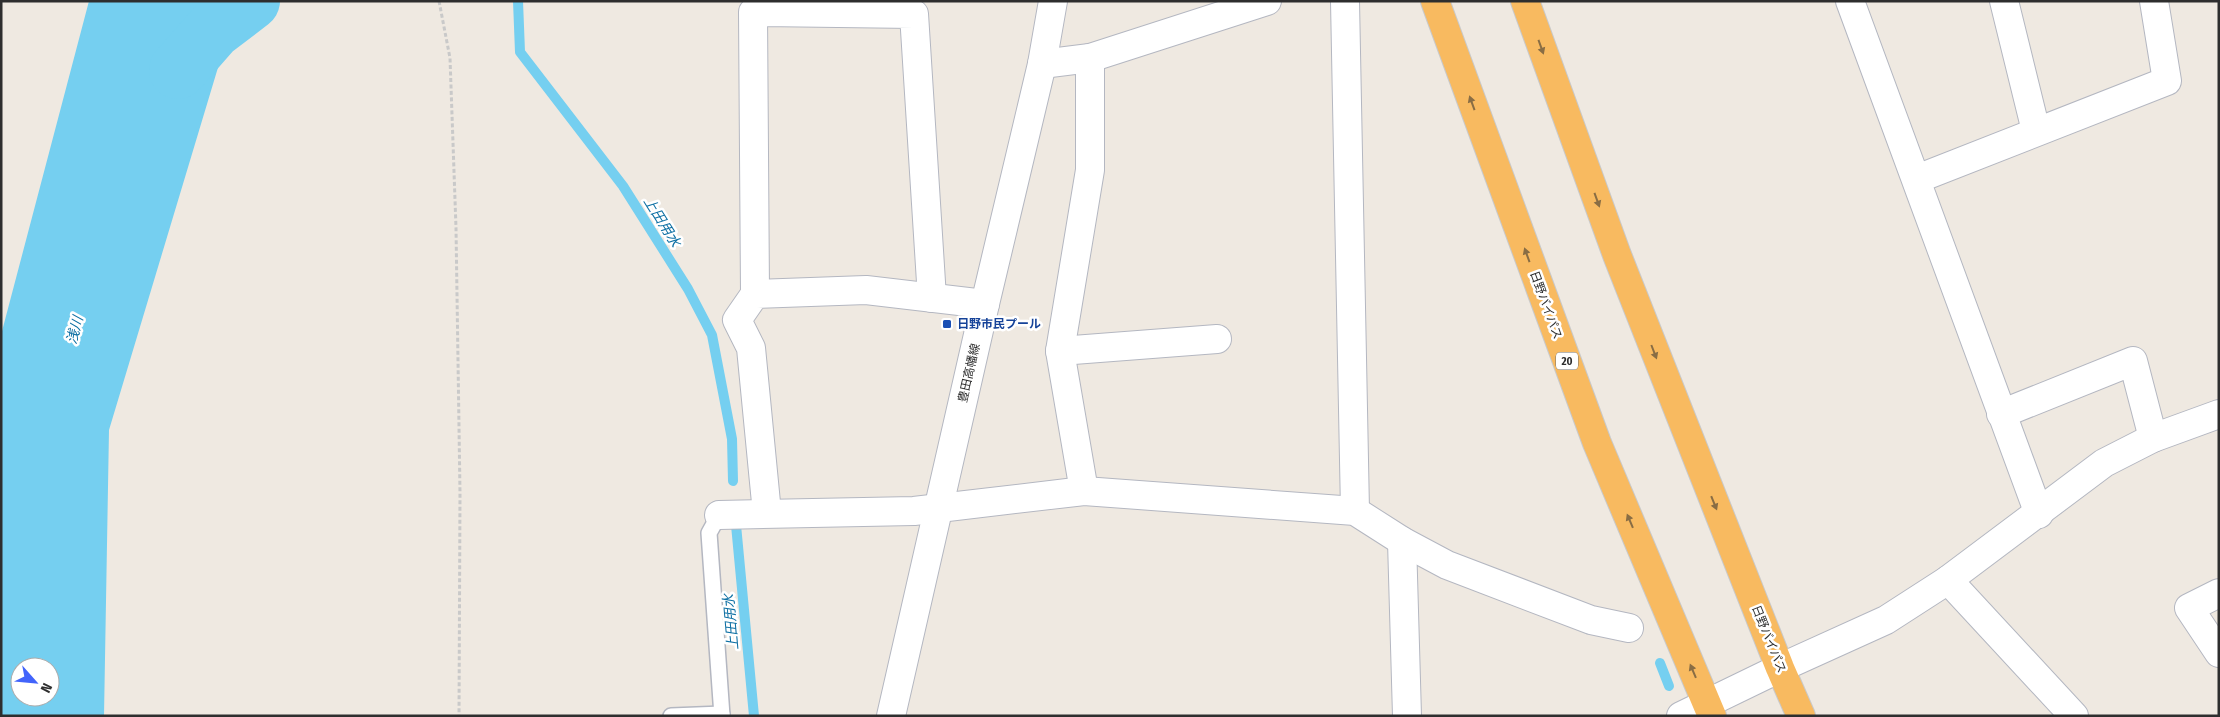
<svg xmlns="http://www.w3.org/2000/svg" width="2220" height="717" viewBox="0 0 2220 717" font-family="'Fira Sans Condensed','Noto Sans JP',sans-serif">
	<style>
		.water { fill: #75cff0; fill-rule: evenodd }
		.lines { fill: none; stroke-linecap: round; stroke-linejoin: round }
		.stream { stroke: #75cff0; stroke-width: 10 }
		.river { stroke: #75cff0; stroke-width: 58 }
		.service-casing { stroke: #b4b7c1; stroke-width: 18 }
		.minor-casing { stroke: #b4b7c1; stroke-width: 30 }
		.secondary-casing { stroke: #b4b7c1; stroke-width: 30 }
		.trunk-casing { stroke: #c9c9c9; stroke-width: 30 }
		.path { stroke: #c9c9c9; stroke-width: 3; stroke-dasharray: 4 2.5; stroke-linecap: butt }
		.service { stroke: #fff; stroke-width: 15 }
		.minor { stroke: #fff; stroke-width: 28 }
		.secondary { stroke: #fff; stroke-width: 28 }
		.trunk { stroke: #f8ba60; stroke-width: 28 }
		.oneway { fill: #896d44 }
		.transit-dot { fill: #1a4fb4; stroke: #fff; stroke-width: 2 }
		.labels { text-anchor: middle; dominant-baseline: central; stroke-width: 5; stroke-linejoin: round; paint-order: stroke }
		.shield { fill: #fff; stroke: #6d6d6d; stroke-width: 1 }
		.shield-label { font-size: 11px; font-weight: bold; fill: #2e2e2e }
		.street-label { font-size: 12px; fill: #2e2e2e; stroke: #fff }
		.transit-label { font-size: 12px; font-weight: bold; fill: #164399; stroke: #fff; text-anchor: start }
		.water-label { font-size: 14px; font-style: italic; fill: #0d6fa3; stroke: #fff }
	</style>
	<rect width="100%" height="100%" fill="#efe9e1"/>
	<!-- water -->
	<path class="water" d="M89 1H238L109 430 104 716H1V335ZM20 667H50V697H20Z"/>
	<g class="lines">
		<!-- stream -->
		<g class="stream">
			<polyline points="518,1 520,52 623,186 688,289 712,335 732,439 733,481"/>
			<polyline points="736,525 754,716"/>
			<polyline points="1660,663 1669,686"/>
		</g>
		<!-- river -->
		<polyline class="river" points="178,70 213,30 251,1"/>
		<!-- service casing -->
		<g class="service-casing">
			<g id="service">
				<polyline points="719,515 709,533 722,716"/>
				<polyline points="671,716 722,714"/>
			</g>
		</g>
		<!-- minor casing -->
		<g class="minor-casing">
			<g id="minor">
				<polyline points="1345,1 1355,511"/>
				<polyline points="1850,1 2039,514"/>
				<polyline points="2004,1 2036,131"/>
				<polyline points="1042,64 1090,58 1267,1"/>
				<polyline points="1917,179 2167,81 2154,1"/>
				<polyline points="755,294 753,12 914,14 932,298"/>
				<polyline points="1060,351 1217,339"/>
				<polyline points="2001,414 2133,361 2153,438"/>
				<polyline points="1084,491 1060,351 1090,170 1090,58"/>
				<polyline points="767,513 751,348 737,320 755,294 866,290 985,304"/>
				<polyline points="719,515 914,511 1084,491 1355,511 1402,541 1447,565 1591,620 1629,628"/>
				<polyline points="1402,541 1407,716"/>
				<polyline points="1948,580 2074,716"/>
				<polyline points="2219,593 2189,608 2219,653"/>
				<polyline points="1681,716 1780,668 1886,620 1948,580 2104,463 2153,438 2219,414"/>
			</g>
		</g>
		<!-- secondary casing -->
		<g class="secondary-casing">
			<polyline id="secondary" points="891,716 985,304 1042,64 1053,1"/>
		</g>
		<!-- trunk casing -->
		<g class="trunk-casing">
			<g id="trunk">
				<polyline points="1435,1 1597,443 1712,716"/>
				<polyline points="1525,1 1617,255 1780,668 1801,716"/>
			</g>
		</g>
		<!-- path -->
		<polyline class="path" points="439,1 450,58 456,228 460,493 459,716"/>
		<!-- service -->
		<use href="#service" class="service"/>
		<!-- minor -->
		<use href="#minor" class="minor"/>
		<!-- secondary -->
		<use href="#secondary" class="secondary"/>
		<!-- trunk -->
		<use href="#trunk" class="trunk"/>
	</g>
	<!-- one-way arrows -->
	<defs><path id="oneway-solid" d="M-6-.8H1V-3.2L6.5 0L1 3.2V.8H-6Z" transform="scale(1.25)"/></defs>
	<g class="oneway">
		<use href="#oneway-solid" transform="translate(1541 47) rotate(70)"/>
		<use href="#oneway-solid" transform="translate(1472 103) rotate(-110)"/>
		<use href="#oneway-solid" transform="translate(1597 200) rotate(70)"/>
		<use href="#oneway-solid" transform="translate(1527 255) rotate(-110)"/>
		<use href="#oneway-solid" transform="translate(1654 352) rotate(69)"/>
		<use href="#oneway-solid" transform="translate(1714 503) rotate(68)"/>
		<use href="#oneway-solid" transform="translate(1630 521) rotate(-113)"/>
		<use href="#oneway-solid" transform="translate(1693 671) rotate(-113)"/>
	</g>
	<!-- markers -->
	<rect class="transit-dot" x="942" y="319" width="10" height="10" rx="2.5"/>
	<g class="labels">
		<!-- shield labels -->
		<rect class="shield" x="1556" y="352.5" width="22" height="17" rx="4"/>
		<g class="shield-label">
			<text x="1567" y="361">20</text>
		</g>
		<!-- street labels -->
		<g class="street-label">
			<text transform="translate(1546 305) rotate(70)">日野バイパス</text>
			<text transform="translate(969 373) rotate(-77)">豊田高幡線</text>
			<text transform="translate(1769 639) rotate(68)">日野バイパス</text>
		</g>
		<!-- transit labels -->
		<g class="transit-label">
			<text x="957" y="324">日野市民プール</text>
		</g>
		<!-- water labels -->
		<g class="water-label">
			<text transform="translate(662 222) rotate(58)">上田用水</text>
			<text transform="translate(75 330) rotate(-75)">浅川</text>
			<text transform="translate(731 622) rotate(-95)">上田用水</text>
		</g>
	</g>
	<!-- border -->
	<rect width="2220" height="717" fill="none" stroke="#2e2e2e" stroke-width="5"/>
	<!-- north arrow -->
	<g transform="translate(35 682) rotate(117)"><circle r="24" fill="#ffffff" stroke="#ababab"/>
	<path d="M0-4L9 19L0 12L-9 19Z" fill="#4264fb"/>
	<text y="-8" font-size="14" font-weight="bold" text-anchor="middle" fill="#2e2e2e">N</text>
	</g>
</svg>
